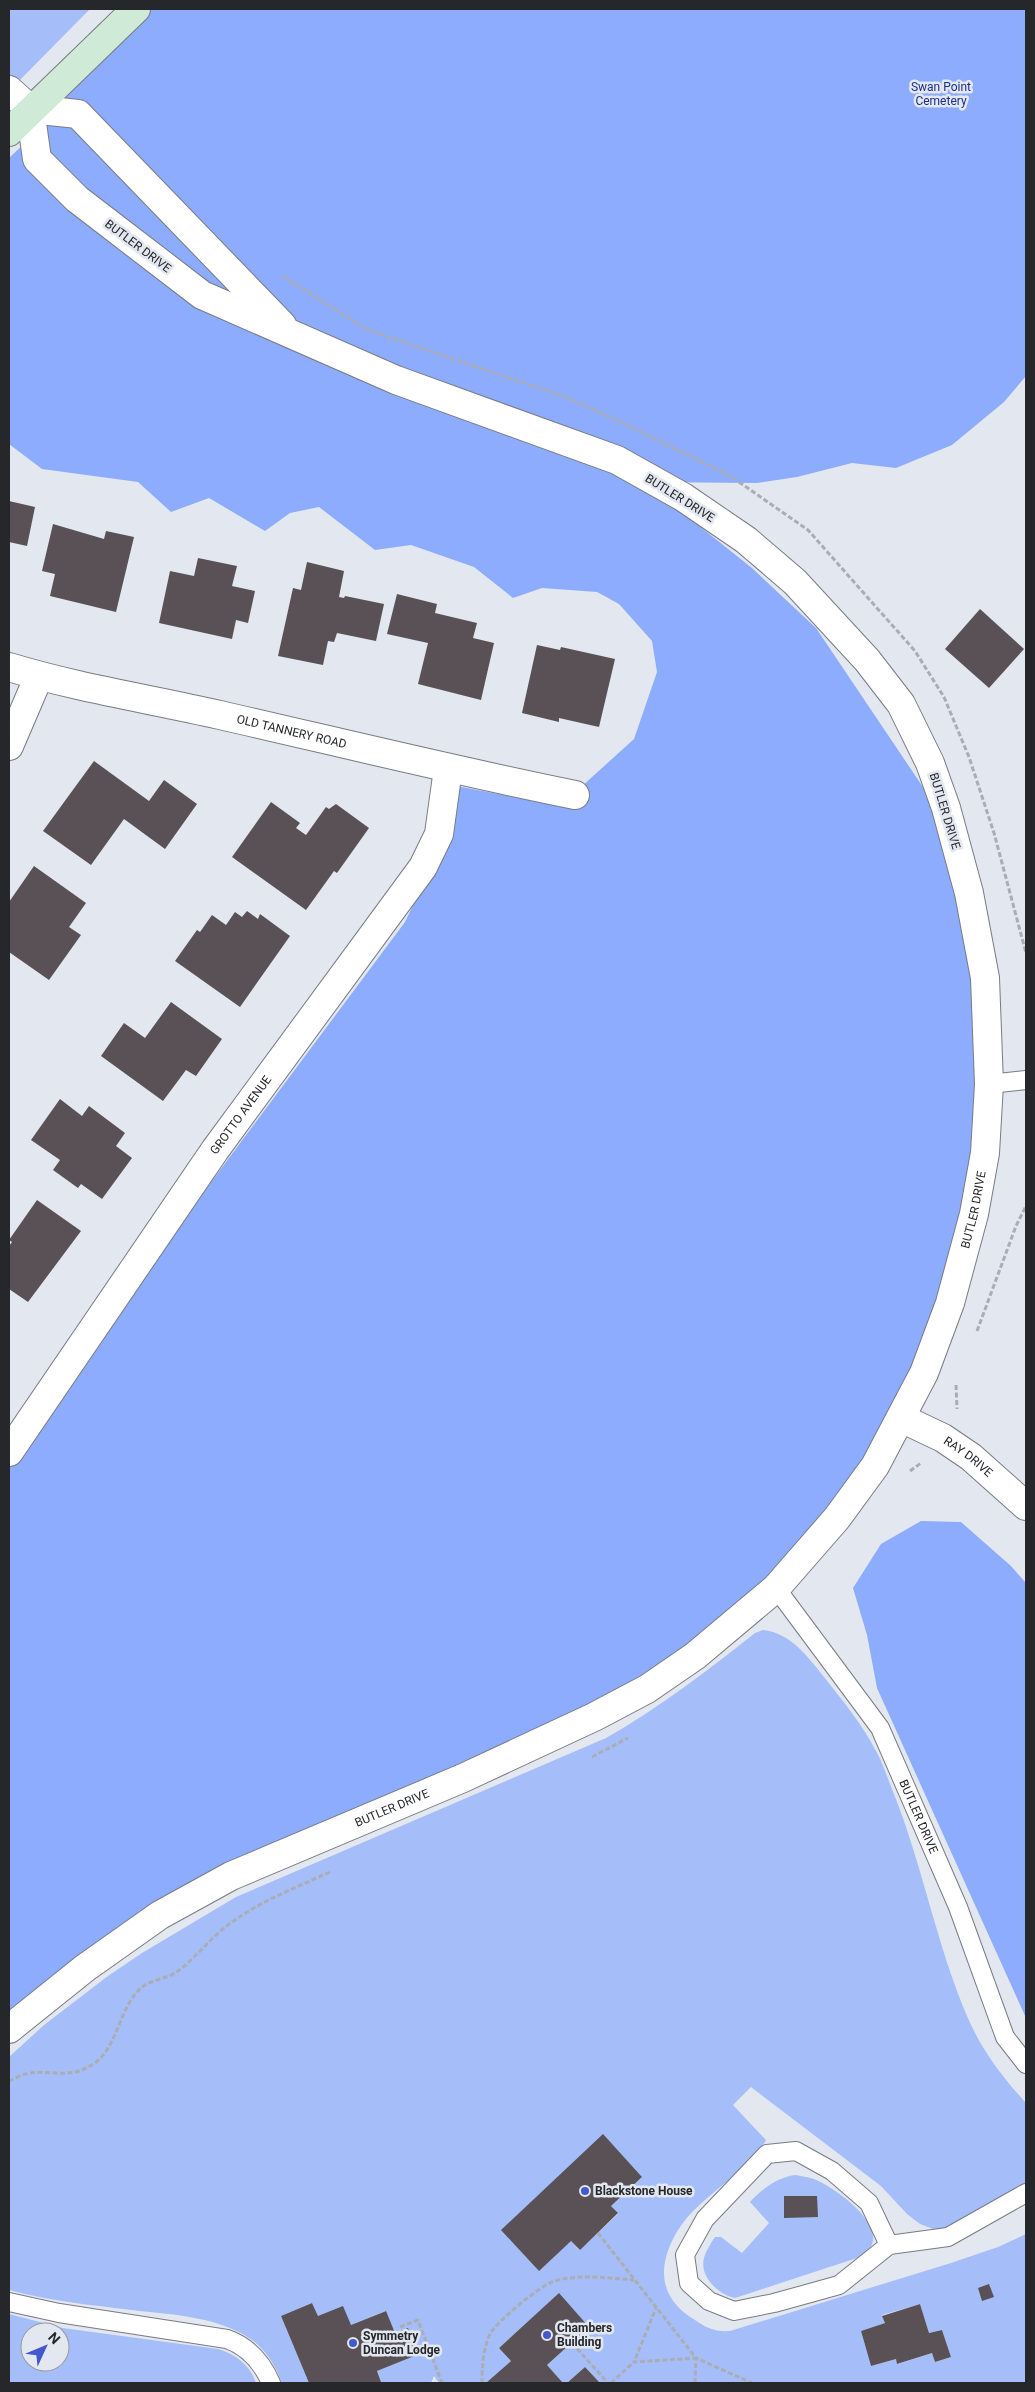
<svg xmlns="http://www.w3.org/2000/svg" width="1035" height="2392" viewBox="0 0 1035 2392" font-family="Roboto,sans-serif">
	<style>
		.green { fill: #a5bdf9; fill-rule: evenodd }
		.forest { fill: #8dacfd }
		.building { fill: #595155 }
		.lines { fill: none; stroke-linecap: round; stroke-linejoin: round }
		.lane-casing { stroke: #787b83; stroke-width: 20 }
		.street-casing { stroke: #787b83; stroke-width: 30 }
		.secondary-casing { stroke: #787b83; stroke-width: 30 }
		.path { stroke: #aaadb4; stroke-width: 3; stroke-dasharray: 5 2.5; stroke-linecap: butt }
		.lane { stroke: #fff; stroke-width: 18 }
		.street { stroke: #fff; stroke-width: 28 }
		.secondary { stroke: #cfead7; stroke-width: 28 }
		.poi-dot { fill: #4457cb; stroke: #e3e7ef; stroke-width: 2 }
		.labels { text-anchor: middle; dominant-baseline: central; stroke-width: 5; stroke-linejoin: round; paint-order: stroke }
		.park-label { font-size: 12px; fill: #1a2f89; stroke: #e3e7ef }
		.street-label { font-size: 12px; fill: #25272a; stroke: #e3e7ef }
		.poi-label { font-size: 12px; font-weight: bold; fill: #25272a; stroke: #e3e7ef; text-anchor: start }
	</style>
	<rect width="100%" height="100%" fill="#e3e7ef"/>
	<!-- green -->
	<g class="green">
		<polygon points="9,9 90,9 9,91"/>
		<path d="M763 1630C791 1633 807 1656 824 1677 843 1701 862 1724 876 1751 883 1763 887 1777 892 1789 922 1863 936 1943 967 2016 981 2049 1002 2077 1026 2103V2187L950 2229 936 2230 920 2224 907 2214 881 2186 751 2087 733 2105 766 2140C745 2178 694 2196 673 2239 656 2273 663 2301 695 2320 706 2328 716 2332 730 2331L951 2263 998 2247 1026 2234V2383H600L585 2367 567 2383H563L547 2365 589 2327 559 2294 499 2348 511 2361 488 2383H439L434 2376 431 2383H379L381 2382 377 2371 419 2353 408 2328 395 2333 385 2311 351 2325 318 2316 312 2303 281 2316 309 2383H282C276 2367 267 2351 252 2340 218 2316 173 2315 132 2310 91 2305 49 2301 9 2290V2057L44 2025 108 1976 142 1953 236 1897 606 1738C659 1708 707 1671 755 1633ZM603 2135 642 2177 611 2206 618 2214 579 2250 571 2241ZM920 2304 929 2333 942 2330 951 2357 935 2362 932 2353 898 2364 896 2359 871 2366 861 2331 885 2323 882 2315Z"/>
		<path d="M795 2175C801 2176 808 2177 814 2179 839 2189 903 2237 857 2258L735 2298C719 2295 699 2277 704 2258 706 2251 711 2243 715 2237H721L742 2253 769 2223 750 2202C762 2189 778 2177 795 2175Z"/>
		<path d="M9 2314 63 2328 218 2349C236 2354 250 2365 256 2383H9ZM30 2332H60V2362H30Z"/>
	</g>
	<!-- forest -->
	<g class="forest">
		<polygon points="138,9 1026,9 1026,376 1004,402 952,445 896,468 852,463 797,477 757,483 644,482 752,568 816,628 933,802 979,996 979,1210 875,1472 684,1667 241,1883 166,1926 9,2026 9,1453 405,922 437,856 451,785 560,806 634,739 657,672 652,641 619,604 597,592 542,588 513,598 474,567 411,545 375,550 319,507 290,513 265,531 209,498 171,512 138,482 42,469 9,444 9,158 64,106 59,99"/>
		<polygon points="921,1521 961,1522 1011,1566 1026,1583 1026,2018 877,1688 867,1635 853,1588 881,1544"/>
	</g>
	<!-- building -->
	<g class="building">
		<polygon points="9,501 35,507 27,546 9,542"/>
		<polygon points="53,524 104,539 106,531 134,537 116,612 50,596 55,574 42,571"/>
		<polygon points="198,558 237,566 232,586 255,591 248,623 236,620 232,639 159,623 170,571 194,576"/>
		<polygon points="307,562 344,571 339,597 344,598 345,596 384,604 376,641 337,633 334,642 328,641 323,665 278,656 293,588 301,590"/>
		<polygon points="397,594 437,604 435,613 477,623 473,638 494,643 481,700 418,684 428,643 387,634"/>
		<polygon points="980,609 1024,649 989,688 945,649"/>
		<polygon points="537,645 560,650 561,647 615,659 599,727 559,718 559,722 522,713"/>
		<polygon points="94,761 149,801 164,780 197,804 165,849 124,819 91,865 43,831"/>
		<polygon points="271,802 300,823 296,828 306,835 326,807 329,809 336,804 369,828 337,873 334,871 306,910 232,857"/>
		<polygon points="34,866 86,903 69,927 81,935 49,980 9,952 9,902"/>
		<polygon points="247,911 258,919 260,914 290,936 240,1007 175,961 197,930 200,932 212,915 226,925 235,912 242,917"/>
		<polygon points="171,1002 222,1039 196,1076 186,1070 163,1101 101,1056 124,1023 145,1038"/>
		<polygon points="60,1099 82,1116 89,1106 125,1133 116,1146 132,1158 102,1199 81,1184 78,1188 53,1170 60,1160 31,1140"/>
		<polygon points="37,1200 81,1231 28,1302 9,1289 9,1246 12,1242 9,1240"/>
		<polygon points="603,2134 642,2177 611,2206 618,2213 580,2250 571,2241 539,2271 501,2230"/>
		<polygon points="784,2196 817,2196 818,2217 784,2218"/>
		<polygon points="989,2284 994,2297 982,2301 978,2288"/>
		<polygon points="559,2293 589,2327 547,2365 563,2383 486,2383 511,2361 499,2348"/>
		<polygon points="312,2303 318,2316 343,2306 351,2325 386,2311 395,2333 408,2328 419,2354 377,2371 381,2382 379,2383 309,2383 281,2316"/>
		<polygon points="920,2304 929,2333 942,2330 951,2357 935,2362 932,2353 897,2364 896,2359 871,2366 861,2331 885,2323 882,2316"/>
		<polygon points="585,2367 600,2383 567,2383"/>
	</g>
	<g class="lines">
		<!-- lane casing -->
		<g class="lane-casing">
			<g id="lane">
				<polyline points="989,1084 1026,1080"/>
				<path id="s1" d="M776 1588 880 1728 958 1907 1005 2037 1026 2064"/>
				<polyline points="889,2245 869,2203 832,2171 796,2151 767,2154 705,2219 685,2255 689,2283 709,2301 734,2311 774,2303 839,2285 889,2245 948,2237 1026,2193"/>
				<path d="M9 2302 59 2313 227 2339C249 2347 262 2362 271 2383"/>
			</g>
		</g>
		<!-- street casing -->
		<g class="street-casing">
			<g id="street">
				<polyline points="9,90 30,109 78,114 282,325"/>
				<path id="s2" d="M9 667C78 688 150 699 220 715 338 742 456 771 575 795"/>
				<polyline points="9,746 39,676"/>
				<path id="s3" d="M901 1418 943 1438 971 1457 1026 1506"/>
				<path id="s4" d="M9 1452 215 1150 423 867 439 834 448 769"/>
				<path id="s5" d="M9 2029 85 1968 160 1915 231 1876 463 1778 594 1717 647 1689 695 1656 776 1588 837 1518 875 1466 924 1373 950 1303 974 1214 985 1153 989 1084 985 978 969 893 946 808 930 763 901 704 867 660 795 582 746 540 683 497 617 460 396 380 202 295 77 199 37 159 30 109"/>
			</g>
		</g>
		<!-- secondary casing -->
		<g class="secondary-casing">
			<polyline id="secondary" points="9,132 136,9"/>
		</g>
		<!-- path -->
		<g class="path">
			<polyline points="283,276 368,330 568,398 625,424 729,475 808,530 915,651 944,697 969,757 994,833 1026,953"/>
			<polyline points="977,1331 1016,1226 1026,1206"/>
			<polyline points="956,1385 957,1409"/>
			<polyline points="910,1471 921,1463"/>
			<polyline points="592,1757 628,1738"/>
			<path d="M9 2081C14 2079 20 2075 26 2074 52 2068 69 2082 96 2062 118 2045 119 2008 141 1988 150 1980 165 1979 175 1973 193 1961 207 1942 223 1929 255 1903 293 1889 330 1872"/>
			<polyline points="598,2233 696,2358 634,2362 656,2308"/>
			<polyline points="400,2327 418,2320 442,2383"/>
			<polyline points="572,2343 608,2383"/>
			<path d="M482 2383C482 2368 483 2349 490 2334 496 2322 541 2285 554 2281 580 2274 608 2278 634 2280"/>
			<polyline points="611,2383 634,2362"/>
			<polyline points="695,2383 696,2358 752,2383"/>
		</g>
		<!-- lane -->
		<use href="#lane" class="lane"/>
		<!-- street -->
		<use href="#street" class="street"/>
		<!-- secondary -->
		<use href="#secondary" class="secondary"/>
	</g>
	<!-- markers -->
	<g class="poi-dot">
		<circle cx="585" cy="2191" r="5"/>
		<circle cx="547" cy="2335" r="5"/>
		<circle cx="353" cy="2343" r="5"/>
	</g>
	<g class="labels">
		<!-- park labels -->
		<g class="park-label">
			<text x="941" y="87">Swan Point<tspan x="941" dy="14">Cemetery</tspan></text>
		</g>
		<!-- street labels -->
		<g class="street-label">
			<text transform="translate(138 246) rotate(37)">BUTLER DRIVE</text>
			<text transform="translate(680 498) rotate(32)">BUTLER DRIVE</text>
			<text stroke="none"><textPath href="#s2" startOffset="290">OLD TANNERY ROAD</textPath></text>
			<text transform="translate(945 811) rotate(73)">BUTLER DRIVE</text>
			<text stroke="none"><textPath href="#s4" startOffset="409">GROTTO AVENUE</textPath></text>
			<text stroke="none"><textPath href="#s5" startOffset="1324">BUTLER DRIVE</textPath></text>
			<text stroke="none"><textPath href="#s3" startOffset="78">RAY DRIVE</textPath></text>
			<text stroke="none"><textPath href="#s5" startOffset="445">BUTLER DRIVE</textPath></text>
			<text stroke="none"><textPath href="#s1" startOffset="271">BUTLER DRIVE</textPath></text>
		</g>
		<!-- poi labels -->
		<g class="poi-label">
			<text x="595" y="2191">Blackstone House</text>
			<text x="557" y="2328">Chambers<tspan x="557" dy="14">Building</tspan></text>
			<text x="363" y="2336">Symmetry<tspan x="363" dy="14">Duncan Lodge</tspan></text>
		</g>
	</g>
	<!-- border -->
	<rect width="1035" height="2392" fill="none" stroke="#25272a" stroke-width="20"/>
	<!-- north arrow -->
	<g transform="translate(45 2347) rotate(46)"><circle r="24" fill="#e3e7ef" stroke="#979aa0"/>
	<path d="M0-4L9 19L0 12L-9 19Z" fill="#4457cb"/>
	<text y="-8" font-size="14" font-weight="bold" text-anchor="middle" fill="#25272a">N</text>
	</g>
</svg>
